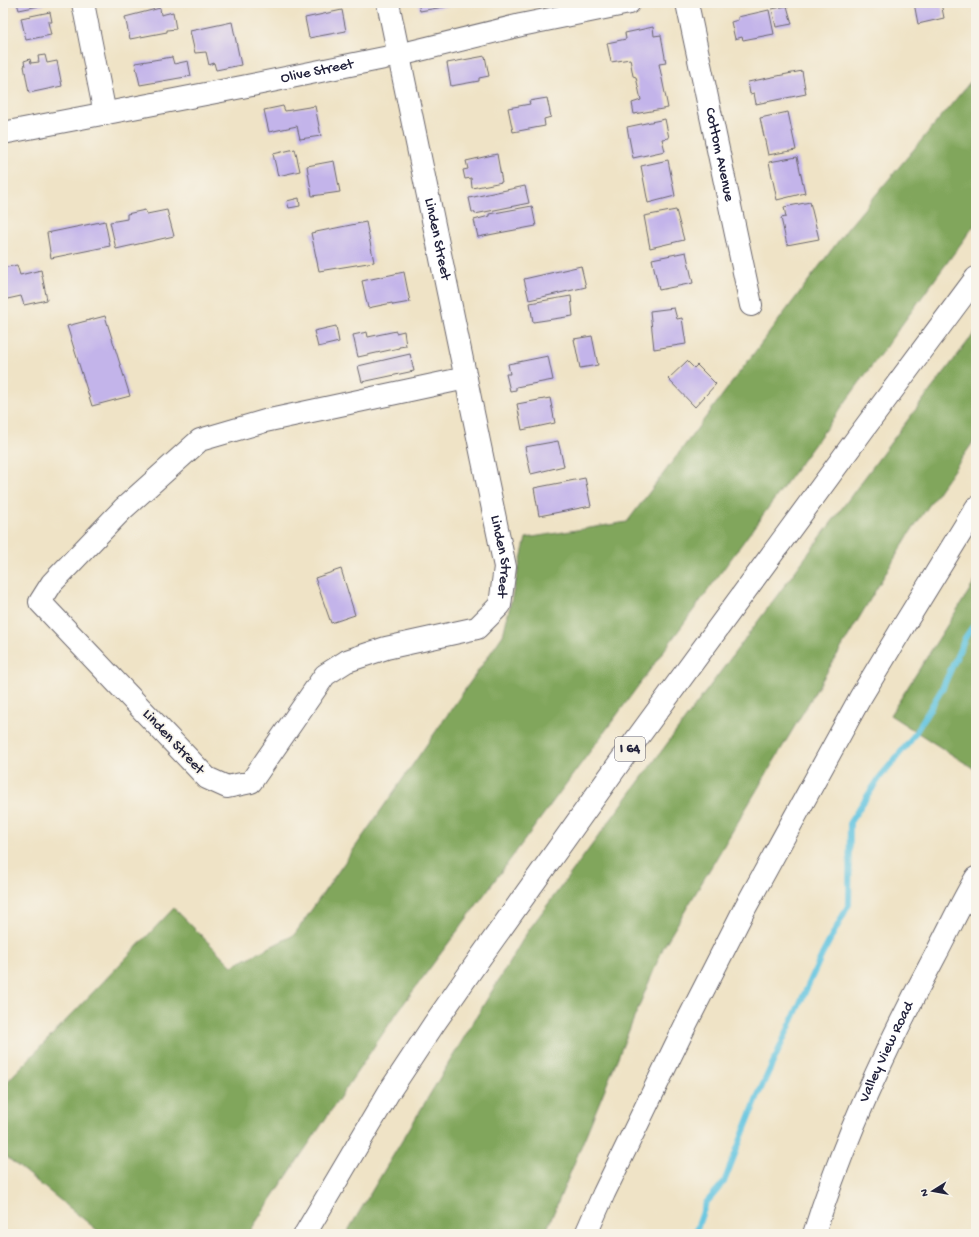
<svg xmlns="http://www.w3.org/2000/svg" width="979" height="1237" viewBox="0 0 979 1237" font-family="'Gochi Hand',sans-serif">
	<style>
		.forest { fill: #81a65b; stroke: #52644b }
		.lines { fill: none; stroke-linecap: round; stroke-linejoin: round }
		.stream { stroke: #62c4e0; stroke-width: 6 }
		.building { fill: #c3b4ea }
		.minor-casing { stroke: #6a666c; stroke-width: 24 }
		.motorway-casing { stroke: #6a666c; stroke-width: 24 }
		.minor { stroke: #fff; stroke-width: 22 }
		.motorway { stroke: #fff; stroke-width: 22 }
		.labels { text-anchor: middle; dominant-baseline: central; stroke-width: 3.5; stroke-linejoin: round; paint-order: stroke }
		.shield { fill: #f7f3e8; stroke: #62616f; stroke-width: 1 }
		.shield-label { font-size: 14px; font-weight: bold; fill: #22223b }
		.street-label { font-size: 15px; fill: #22223b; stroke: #f7f3e8 }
	</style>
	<rect width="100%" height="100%" fill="#f7f3e8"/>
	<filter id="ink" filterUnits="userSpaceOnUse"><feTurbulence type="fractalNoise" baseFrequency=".025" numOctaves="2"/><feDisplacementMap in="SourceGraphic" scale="8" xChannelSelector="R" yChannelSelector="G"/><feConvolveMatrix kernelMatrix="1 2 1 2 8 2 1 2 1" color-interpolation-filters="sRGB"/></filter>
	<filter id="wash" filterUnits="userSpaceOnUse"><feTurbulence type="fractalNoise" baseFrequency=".012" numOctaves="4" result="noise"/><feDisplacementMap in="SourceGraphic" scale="16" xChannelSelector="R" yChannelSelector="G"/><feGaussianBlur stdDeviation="0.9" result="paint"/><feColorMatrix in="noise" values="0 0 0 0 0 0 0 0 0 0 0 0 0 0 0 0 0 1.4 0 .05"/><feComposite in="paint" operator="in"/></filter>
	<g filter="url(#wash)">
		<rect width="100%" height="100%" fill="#efe3c6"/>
		<!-- forest -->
		<g class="forest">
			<polygon points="976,75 976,223 614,719 396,1014 248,1234 102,1234 3,1154 3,1086 174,908 232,966 294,935 503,635 526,538 627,522 848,228"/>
			<polygon points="976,331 976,438 909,534 663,948 545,1234 346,1234 528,931 900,430"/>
			<polygon points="976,580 976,770 890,715"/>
		</g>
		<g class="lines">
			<!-- stream -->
			<polyline class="stream" points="695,1234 706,1203 724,1182 759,1093 822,955 849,904 850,822 880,777 911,740 942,689 965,638 976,622"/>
		</g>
		<g id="blocks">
			<!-- building -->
			<g class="building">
				<polygon points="17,3 44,3 44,5 19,10"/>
				<polygon points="418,3 461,3 461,4 420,11"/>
				<polygon points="914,3 941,3 944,18 918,24"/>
				<polygon points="787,6 792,24 776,27 772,9"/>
				<polygon points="160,8 161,15 173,12 176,29 167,30 167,32 130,39 125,17"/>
				<polygon points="342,10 346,31 309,38 305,18"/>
				<polygon points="769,10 774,34 743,40 742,37 735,39 731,22 738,20 738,17"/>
				<polygon points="50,12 52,22 48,22 51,35 26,40 21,18"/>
				<polygon points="232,22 241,65 216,70 214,63 209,65 206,52 195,53 190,31"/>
				<polygon points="653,27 654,36 661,35 666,63 659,64 668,108 634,114 632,103 641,100 636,77 633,76 630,59 611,62 607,43 626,39 625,33"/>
				<polygon points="45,55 47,63 57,61 62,86 29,93 24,66 25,66 24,61 30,59 31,63 39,62 38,56"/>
				<polygon points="485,56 489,76 479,78 479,81 451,86 447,63"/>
				<polygon points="172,57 174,64 188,61 191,76 140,85 135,63"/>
				<polygon points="802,71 806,94 756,104 754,93 750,94 748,82"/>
				<polygon points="547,98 551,117 544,119 545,126 513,132 508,108 530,104 529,101"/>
				<polygon points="283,106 285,111 315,106 321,136 300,139 297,126 269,132 264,110"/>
				<polygon points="788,112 796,150 768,155 760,118"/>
				<polygon points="665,119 669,138 662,139 665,151 633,158 627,127"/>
				<polygon points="295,149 300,171 278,176 273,154"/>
				<polygon points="497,154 502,182 472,188 471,178 465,179 463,170 468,169 466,161"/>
				<polygon points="797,157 805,193 777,200 769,162"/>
				<polygon points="668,160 675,196 648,203 641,166"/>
				<polygon points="334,161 340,192 312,196 307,166"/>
				<polygon points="525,186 529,203 475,214 474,212 472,212 469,198"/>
				<polygon points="299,198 300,206 289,208 287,201"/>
				<polygon points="810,202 819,239 787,245 781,218 786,217 784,207"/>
				<polygon points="532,206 536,226 478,237 474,220 489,216 489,214"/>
				<polygon points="145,210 147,214 167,210 174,236 116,249 110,222 127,219 127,214"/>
				<polygon points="676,210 684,240 650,248 644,216"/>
				<polygon points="105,221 110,246 51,258 47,233"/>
				<polygon points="366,222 374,262 319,271 311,233"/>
				<polygon points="686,252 693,283 659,290 652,259"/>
				<polygon points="17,265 20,275 41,270 47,300 24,305 21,296 3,300 3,268"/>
				<polygon points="581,266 586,287 529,300 524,279"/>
				<polygon points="404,272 410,302 393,305 392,303 368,308 362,281"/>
				<polygon points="571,296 573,316 533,322 530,303"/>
				<polygon points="674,308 677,319 682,318 686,344 654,349 650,311"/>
				<polygon points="105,316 130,396 92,406 67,326"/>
				<polygon points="336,326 339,342 318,347 314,331"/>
				<polygon points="396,331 396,333 404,331 406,346 399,347 399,348 358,357 353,335 367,332 368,337"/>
				<polygon points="592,336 598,365 580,368 574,339"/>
				<polygon points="410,354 414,371 362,382 358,366"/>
				<polygon points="548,356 553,380 516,387 516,390 510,391 506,374 510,374 508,364"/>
				<polygon points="687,361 694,368 697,365 716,384 695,407 668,379"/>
				<polygon points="550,398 555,423 522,430 517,404"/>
				<polygon points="558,441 564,466 531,474 525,447"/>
				<polygon points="585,478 591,506 539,516 534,488"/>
				<polygon points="341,569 355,615 331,623 315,578"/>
			</g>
		</g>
	</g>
	<g filter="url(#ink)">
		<use href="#blocks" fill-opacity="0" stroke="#6a666c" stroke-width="1"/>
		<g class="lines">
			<!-- minor casing -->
			<g class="minor-casing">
				<g id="minor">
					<polyline points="83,3 105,114"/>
					<path id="s1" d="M388 3 505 567 500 605 477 628 386 648 347 661 325 675 251 782 227 787 207 778 40 602 52 583 123 509 200 440 265 421 466 378"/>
					<path id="s2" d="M687 3 751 305"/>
					<path id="s3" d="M3 133 247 86 399 55 521 25 629 3"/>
					<path id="s4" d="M814 1234C844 1138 887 1045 935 956 949 930 961 903 976 878"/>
				</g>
			</g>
			<!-- motorway casing -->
			<g class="motorway-casing">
				<g id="motorway">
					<polyline points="305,1234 389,1092 434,1024 480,958 622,759 863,430 976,278"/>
					<polyline points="586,1234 604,1193 687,1022 745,908 860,698 901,630 976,508"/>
				</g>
			</g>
			<!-- minor -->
			<use href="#minor" class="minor"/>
			<!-- motorway -->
			<use href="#motorway" class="motorway"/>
		</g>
	</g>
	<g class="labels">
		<!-- shield labels -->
		<rect class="shield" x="615" y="737" width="30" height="24" rx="3"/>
		<g class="shield-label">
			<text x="630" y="749">I 64</text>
		</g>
		<!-- street labels -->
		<g class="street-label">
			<text stroke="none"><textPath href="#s3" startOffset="320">Olive Street</textPath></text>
			<text stroke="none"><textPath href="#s2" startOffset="155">Cottom Avenue</textPath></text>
			<text stroke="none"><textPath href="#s1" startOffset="241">Linden Street</textPath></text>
			<text stroke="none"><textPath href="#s1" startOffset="565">Linden Street</textPath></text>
			<text transform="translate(173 742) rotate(47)">Linden Street</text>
			<text stroke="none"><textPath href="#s4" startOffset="196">Valley View Road</textPath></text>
		</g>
	</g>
	<!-- margin -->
	<rect width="979" height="1237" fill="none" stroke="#f7f3e8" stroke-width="16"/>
	<!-- north arrow -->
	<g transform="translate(933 1191) rotate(259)" stroke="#f7f3e8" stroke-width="3" paint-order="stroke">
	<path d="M0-3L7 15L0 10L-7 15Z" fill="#22223b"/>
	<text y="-6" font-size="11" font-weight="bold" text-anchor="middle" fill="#22223b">N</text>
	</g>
</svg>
